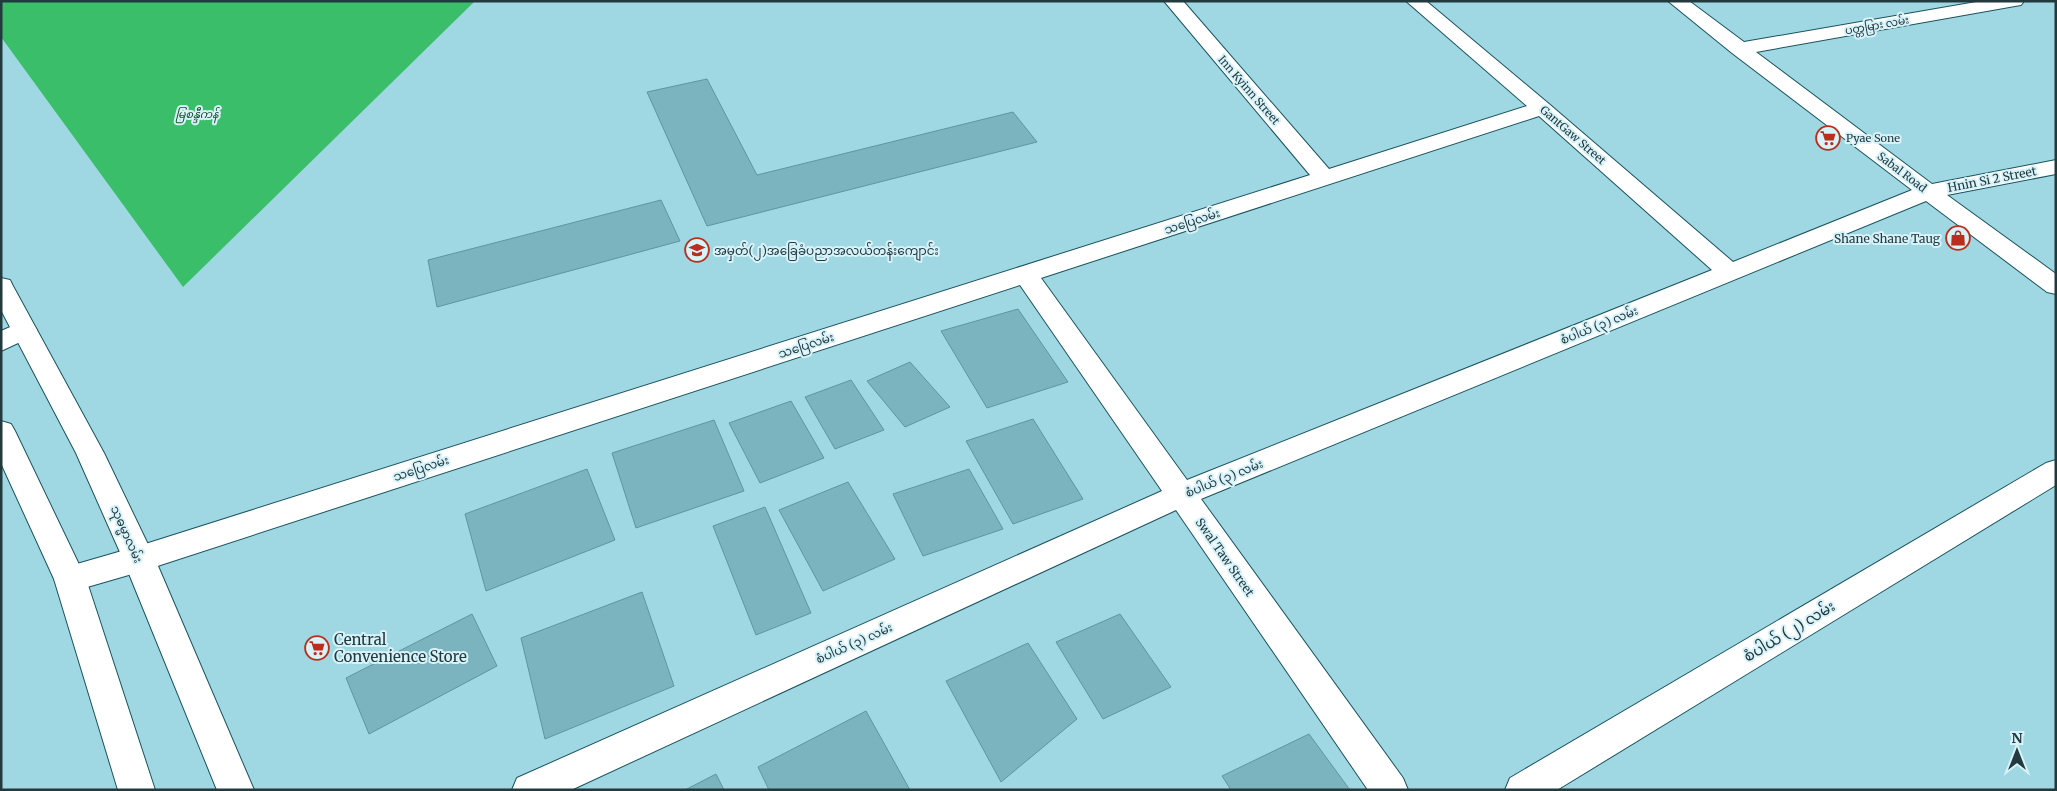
<svg xmlns="http://www.w3.org/2000/svg" width="2057" height="791" viewBox="0 0 2057 791" font-family="Merriweather,'Noto Sans Myanmar',serif">
	<style>
		.water { fill: #3bbe69 }
		.building { fill: #7bb3be; stroke: #5e95a0 }
		.lines { fill: none; stroke-linecap: round; stroke-linejoin: round }
		.minor-casing { stroke: #19535d; stroke-width: 2 }
		.primary-casing { stroke: #19535d; stroke-width: 2 }
		.minor { fill: #fff; fill-rule: evenodd }
		.primary { fill: #fff; fill-rule: evenodd }
		.labels { text-anchor: middle; dominant-baseline: central; stroke-width: 4; stroke-linejoin: round; paint-order: stroke }
		.far-street-label { font-size: 11px; fill: #22393e; stroke: #d7f3f9 }
		.far-water-label { font-size: 11px; font-style: italic; fill: #1a4c2a; stroke: #d7f3f9 }
		.far-poi-label { font-size: 11px; fill: #22393e; stroke: #d7f3f9; text-anchor: start }
		.street-label { font-size: 12px; fill: #22393e; stroke: #d7f3f9 }
		.poi-label { font-size: 12px; fill: #22393e; stroke: #d7f3f9; text-anchor: end }
		.near-street-label { font-size: 15px; fill: #22393e; stroke: #d7f3f9 }
		.near-poi-label { font-size: 15px; fill: #22393e; stroke: #d7f3f9; text-anchor: start }
	</style>
	<rect width="100%" height="100%" fill="#9fd8e3"/>
	<!-- water -->
	<polygon class="water" points="1,1 475,1 183,287 1,37"/>
	<!-- building -->
	<g class="building">
		<polygon points="707,79 757,175 1013,112 1037,142 707,226 647,92"/>
		<polygon points="661,200 680,241 437,307 428,260"/>
		<polygon points="1018,309 1068,382 987,408 941,331"/>
		<polygon points="910,362 950,407 905,427 867,381"/>
		<polygon points="851,380 884,430 835,449 805,397"/>
		<polygon points="791,401 824,458 760,483 729,423"/>
		<polygon points="1033,419 1083,499 1013,524 966,441"/>
		<polygon points="714,420 744,491 636,528 612,453"/>
		<polygon points="587,469 615,540 486,591 465,514"/>
		<polygon points="969,469 1003,529 923,556 893,494"/>
		<polygon points="848,482 895,559 823,591 779,510"/>
		<polygon points="765,507 811,613 756,635 713,526"/>
		<polygon points="642,592 674,686 545,739 521,638"/>
		<polygon points="472,614 497,666 369,734 346,678"/>
		<polygon points="1120,614 1171,687 1103,719 1056,642"/>
		<polygon points="1028,643 1077,719 1001,782 946,681"/>
		<polygon points="866,711 910,790 769,790 758,767"/>
		<polygon points="1309,734 1350,790 1231,790 1222,776"/>
		<polygon points="716,774 724,790 685,790"/>
	</g>
	<g class="lines">
		<!-- minor casing -->
		<g class="minor-casing">
			<g id="minor">
				<path d="M1164 1H1183L1329 169 1527 106 1406 1H1426L1549 104 1733 262 1912 190 1732 53 1668 1H1689L1744 42 1982 1H2024L2021 5 2015 6 1756 52 1932 184 2056 160V174L1947 195 2056 274V294L2047 292 1926 201 1201 499 1403 778 1408 790H1368L1176 510 571 790H512L517 778 1162 491 1020 285 139 572 70 592 59 588 54 579 59 570 70 566 139 546 1310 175ZM1539 116 1712 270 1187 480 1041 278Z"/>
				<polygon points="24,321 33,324 37,330 33,336 1,351 1,331"/>
				<polygon points="2056,460 2056,485 1557,790 1505,790 1510,778 2046,463"/>
			</g>
		</g>
		<!-- primary casing -->
		<g class="primary-casing">
			<g id="primary">
				<polygon points="1,278 10,280 13,286 104,453 155,559 254,790 217,790 123,559 76,453 1,310"/>
				<polygon points="1,421 11,424 15,431 86,579 155,790 118,790 54,579 1,463"/>
			</g>
		</g>
		<!-- minor -->
		<use href="#minor" class="minor"/>
		<!-- primary -->
		<use href="#primary" class="primary"/>
	</g>
	<!-- icons -->
	<defs>
		<g id="supermarket-ring" transform="scale(1.25)"><circle r="9.5" fill="#d7f3f9" stroke="#bb2e1c" stroke-width="1.5"/><path d="M-6-5.5h2.5l.6 2H6L4.5 2H-2.5L-4.4-4H-6ZM-1.5 3.2a1.3 1.3 0 1 0 .1 0ZM3 3.2a1.3 1.3 0 1 0 .1 0Z" fill="#bb2e1c"/></g>
		<g id="shop-ring" transform="scale(1.25)"><circle r="9.5" fill="#d7f3f9" stroke="#bb2e1c" stroke-width="1.5"/><path d="M-5-2.5h2.3a2.7 3.5 0 0 1 5.4 0H5L5.5 6h-11ZM-1.5-2.5h3a1.5 2.3 0 0 0-3 0Z" fill="#bb2e1c"/></g>
		<g id="school-ring" transform="scale(1.25)"><circle r="9.5" fill="#d7f3f9" stroke="#bb2e1c" stroke-width="1.5"/><path d="M0-5L7-2L0 1L-7-2ZM-4 1L0 2.5L4 1V4Q0 6-4 4Z" fill="#bb2e1c"/></g>
	</defs>
	<g fill-rule="evenodd">
		<use href="#supermarket-ring" x="1828" y="138"/>
		<use href="#shop-ring" x="1958" y="238"/>
		<use href="#school-ring" x="697" y="250"/>
		<use href="#supermarket-ring" x="317" y="648"/>
	</g>
	<g class="labels">
		<!-- far-street labels -->
		<g class="far-street-label">
			<text transform="translate(1877 25) rotate(-10)">ပတ္တမြား လမ်း</text>
			<text transform="translate(1249 90) rotate(49)">Inn Kyinn Street</text>
			<text transform="translate(1573 135) rotate(41)">GantGaw Street</text>
			<text transform="translate(1902 172) rotate(37)">Sabal Road</text>
		</g>
		<!-- far-water labels -->
		<g class="far-water-label">
			<text x="197" y="114">မြစန္ဒီ‌ကန်</text>
		</g>
		<!-- far-poi labels -->
		<g class="far-poi-label">
			<text x="1846" y="138">Pyae Sone</text>
		</g>
		<!-- street labels -->
		<g class="street-label">
			<text transform="translate(1992 179) rotate(-11)">Hnin Si 2 Street</text>
			<text transform="translate(1192 221) rotate(-18)">သပြေလမ်း</text>
			<text transform="translate(1599 325) rotate(-22)">စံပါယ် (၃) လမ်း</text>
			<text transform="translate(806 345) rotate(-18)">သပြေလမ်း</text>
			<text transform="translate(421 468) rotate(-18)">သပြေလမ်း</text>
			<text transform="translate(1224 478) rotate(-22)">စံပါယ် (၃) လမ်း</text>
			<text transform="translate(127 534) rotate(66)">သုဓမ္မာလမ်း</text>
			<text transform="translate(1225 557) rotate(55)">Swal Taw Street</text>
			<text transform="translate(854 643) rotate(-24)">စံပါယ် (၃) လမ်း</text>
		</g>
		<!-- poi labels -->
		<g class="poi-label">
			<text x="1940" y="238">Shane Shane Taug</text>
			<text x="714" y="250" text-anchor="start">အမှတ်(၂)အခြေခံပညာအလယ်တန်းကျောင်း</text>
		</g>
		<!-- near-street labels -->
		<g class="near-street-label">
			<text transform="translate(1789 631) rotate(-31)">စံပါယ် (၂) လမ်း</text>
		</g>
		<!-- near-poi labels -->
		<g class="near-poi-label">
			<text x="334" y="639">Central<tspan x="334" dy="17">Convenience Store</tspan></text>
		</g>
	</g>
	<!-- border -->
	<rect width="2057" height="791" fill="none" stroke="#22393e" stroke-width="5"/>
	<!-- north arrow -->
	<g transform="translate(2017 751)" stroke="#d7f3f9" stroke-width="4" paint-order="stroke">
	<path d="M0-4L9 19L0 12L-9 19Z" fill="#22393e"/>
	<text y="-8" font-size="14" font-weight="bold" text-anchor="middle" fill="#22393e">N</text>
	</g>
</svg>
